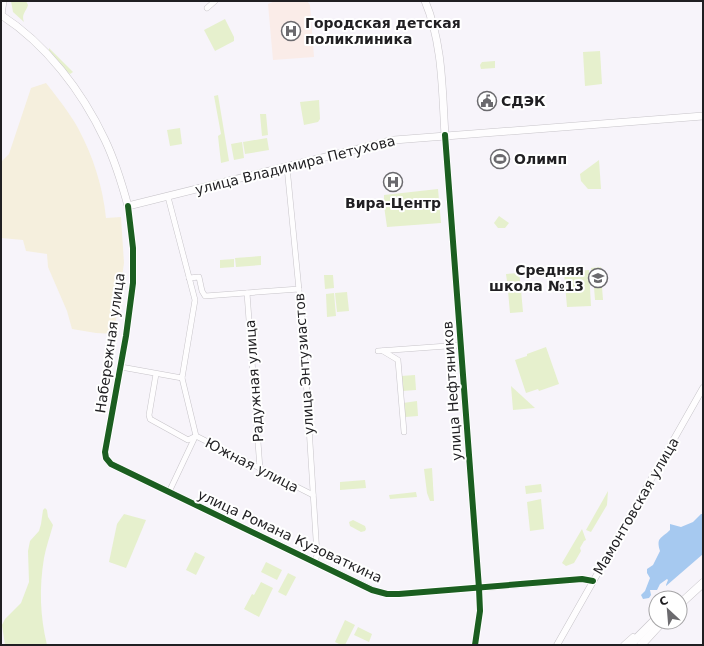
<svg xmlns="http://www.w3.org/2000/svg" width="704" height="646" viewBox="0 0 704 646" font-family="'DejaVu Sans',sans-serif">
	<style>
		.medical { fill: #faece8 }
		.green { fill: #e6f0cd }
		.sand { fill: #f5efdd }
		.water { fill: #a6c9f0 }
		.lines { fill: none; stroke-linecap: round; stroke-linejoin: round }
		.minor-casing { stroke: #c7c4c9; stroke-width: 6 }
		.tertiary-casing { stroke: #c7c4c9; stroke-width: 7 }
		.secondary-casing { stroke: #c7c4c9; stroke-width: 8 }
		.trunk-casing { stroke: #c7c4c9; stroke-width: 9 }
		.minor { stroke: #fefdfe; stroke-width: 5 }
		.tertiary { stroke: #fefdfe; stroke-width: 6 }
		.secondary { stroke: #fefdfe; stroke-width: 7 }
		.trunk { stroke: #fefdfe; stroke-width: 8 }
		.cycleway-casing { stroke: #fff; stroke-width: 8 }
		.cycleway { stroke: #1b5e20; stroke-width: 6 }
		.labels { text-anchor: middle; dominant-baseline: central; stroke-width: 4; stroke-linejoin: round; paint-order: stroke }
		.poi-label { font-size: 14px; font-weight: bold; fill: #201f22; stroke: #fff; text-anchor: start }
		.street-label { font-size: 14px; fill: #201f22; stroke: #fff }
	</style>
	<rect width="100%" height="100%" fill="#f7f4fa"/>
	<!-- medical -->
	<polygon class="medical" points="275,1 307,1 310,5 314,57 273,60 268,4"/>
	<!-- green -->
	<g class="green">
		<path d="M11 1H26L28 5C26 12 21 14 24 22L13 12Z"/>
		<polygon points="225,19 234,37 234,41 215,51 204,30"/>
		<polygon points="49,48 73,72 70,74 64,69 49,51"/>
		<polygon points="600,51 602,84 585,86 583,52"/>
		<polygon points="495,61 495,68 481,69 480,65 482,62"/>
		<polygon points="218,95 229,161 221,163 218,136 221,134 214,96"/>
		<polygon points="319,100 320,119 318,122 304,125 300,102"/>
		<polygon points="260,114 266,114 268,135 262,136"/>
		<polygon points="180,128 182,144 170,146 167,130"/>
		<polygon points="267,138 269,150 245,154 243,142"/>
		<polygon points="242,142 244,158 234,160 231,144"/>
		<polygon points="599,160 601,189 588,189 581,181 580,174"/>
		<polygon points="438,189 441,223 387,227 383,199 384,199 384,195"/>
		<polygon points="499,216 509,223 505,228 498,228 494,223"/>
		<polygon points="261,256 261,265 236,267 235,258"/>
		<polygon points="234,259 234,267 220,268 220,260"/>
		<polygon points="601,267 602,285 593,286 591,268"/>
		<polygon points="589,270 591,306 567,307 564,272"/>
		<polygon points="519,273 521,287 508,289 506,274"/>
		<polygon points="324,275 333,275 334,288 325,289"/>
		<polygon points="594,287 602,287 603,300 595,300"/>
		<polygon points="521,290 523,312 510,313 508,291"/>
		<polygon points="347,292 349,311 337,312 335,293"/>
		<polygon points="334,293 336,316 327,317 326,294"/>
		<polygon points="546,347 559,384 539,391 538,389 526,393 515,360 527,356 527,354"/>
		<polygon points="415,375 416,390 402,391 401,376"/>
		<polygon points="511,386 535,408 513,410"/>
		<polygon points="417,401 418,416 405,417 403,403"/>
		<polygon points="432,468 434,501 430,501 427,493 424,469"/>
		<polygon points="365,480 366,488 340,490 340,482"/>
		<polygon points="541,484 542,492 526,494 525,486"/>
		<polygon points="608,491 607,505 591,532 586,530"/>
		<polygon points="416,492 417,497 390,499 389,495"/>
		<polygon points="541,499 544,529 530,531 527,502"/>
		<path d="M45 508 47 510 48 517 53 525C50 536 46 547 44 558 39 588 40 616 47 645H5L2 625 5 619 21 603 29 582 28 551 30 541 39 531 41 524 43 510Z"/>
		<polygon points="124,514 146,520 126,568 109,562 117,524"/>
		<polygon points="353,520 365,526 366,529 365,531 361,532 350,526 349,522"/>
		<polygon points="582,529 586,540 584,541 580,548 581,551 574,563 566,566 562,563"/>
		<polygon points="195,552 205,557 196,575 186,570"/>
		<polygon points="266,562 282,570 277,580 261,572"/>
		<polygon points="288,573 296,577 286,596 278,592"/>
		<polygon points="261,582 273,588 259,617 244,609 252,594 254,595"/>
		<polygon points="345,620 355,625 345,645 341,645 335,642"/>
		<polygon points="358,627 372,634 369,642 354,635"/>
	</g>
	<!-- sand -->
	<path class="sand" d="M46 83C57 97 69 112 78 128 93 156 103 187 106 218L121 217 124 263 114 334 96 333 72 329 67 311 48 267 47 254 26 251 23 240 1 238V162L9 154 31 88Z"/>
	<!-- water -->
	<path class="water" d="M701 514H703V554L666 586V585L668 580 667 579 660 584 657 590H650L651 595 649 598 643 599 641 595 645 591 650 578 647 573V569L653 565 660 551C656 537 661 539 670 530V524L681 527 693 522Z"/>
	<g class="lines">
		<!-- minor casing -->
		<g class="minor-casing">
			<g id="minor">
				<polyline points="207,8 215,1"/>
				<polyline points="287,167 303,331 317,555 315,562"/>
				<polyline points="168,197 195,300 182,378 196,436 313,495"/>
				<polyline points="128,206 133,248 133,283 126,336 105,452 108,462 376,591 387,594 399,594 479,588 480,611 475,645"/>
				<polyline points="189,278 199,277 202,291 205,296 299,289"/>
				<polyline points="247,293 260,469"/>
				<polyline points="378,351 461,345"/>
				<polyline points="383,351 398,360 404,432"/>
				<polyline points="121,367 182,378"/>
				<polyline points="156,374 149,415 150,419 188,440 196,436"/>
				<polyline points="169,492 195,437"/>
			</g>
		</g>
		<!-- tertiary casing -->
		<g class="tertiary-casing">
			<g id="tertiary">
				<polyline points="445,135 479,588 582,579 593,581"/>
				<polyline points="557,645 703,388"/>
				<polyline points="624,645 633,637"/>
			</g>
		</g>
		<!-- secondary casing -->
		<g class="secondary-casing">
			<g id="secondary">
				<path d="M425 1C443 44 442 90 445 135"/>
				<path d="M1 15C46 44 82 91 105 140 115 161 122 184 128 206L394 140 703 116"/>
				<polyline points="1,15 3,1"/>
			</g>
		</g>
		<!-- trunk casing -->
		<g class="trunk-casing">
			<g id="trunk">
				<polyline points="680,604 703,583"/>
				<polyline points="630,645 656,619"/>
				<polyline points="641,645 662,622"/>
			</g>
		</g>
		<!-- minor -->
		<use href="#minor" class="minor"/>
		<!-- tertiary -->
		<use href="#tertiary" class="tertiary"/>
		<!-- secondary -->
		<use href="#secondary" class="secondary"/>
		<!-- trunk -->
		<use href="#trunk" class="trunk"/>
		<!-- cycleway casing -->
		<g class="cycleway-casing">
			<g id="cycleway">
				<polyline points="445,135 479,588 480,611 475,645"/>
				<polyline points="128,206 133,248 133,283 126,336 105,452 106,458 111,464 372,590 387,594 399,594 582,579 593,581"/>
			</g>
		</g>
		<!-- cycleway -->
		<use href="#cycleway" class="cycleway"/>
	</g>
	<!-- icons -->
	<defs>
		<g id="hospital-ring" transform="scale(1)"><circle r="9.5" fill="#fff" stroke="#6b6a6e" stroke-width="1.5"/><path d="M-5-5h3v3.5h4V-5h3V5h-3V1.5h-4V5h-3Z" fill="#6b6a6e"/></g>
		<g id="civic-ring" transform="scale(1)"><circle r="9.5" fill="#fff" stroke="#6b6a6e" stroke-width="1.5"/><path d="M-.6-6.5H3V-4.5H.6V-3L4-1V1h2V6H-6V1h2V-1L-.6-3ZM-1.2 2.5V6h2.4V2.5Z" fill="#6b6a6e"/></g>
		<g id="stadium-ring" transform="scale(1)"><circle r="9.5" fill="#fff" stroke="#6b6a6e" stroke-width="1.5"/><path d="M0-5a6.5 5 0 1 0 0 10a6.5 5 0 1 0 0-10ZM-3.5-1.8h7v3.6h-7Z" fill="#6b6a6e"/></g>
		<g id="school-ring" transform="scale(1)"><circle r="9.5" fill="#fff" stroke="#6b6a6e" stroke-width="1.5"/><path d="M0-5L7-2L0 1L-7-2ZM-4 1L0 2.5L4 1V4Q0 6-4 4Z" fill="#6b6a6e"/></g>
	</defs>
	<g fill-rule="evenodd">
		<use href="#hospital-ring" x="291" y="31"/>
		<use href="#civic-ring" x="487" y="101"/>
		<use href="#stadium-ring" x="500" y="159"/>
		<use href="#hospital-ring" x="393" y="182"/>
		<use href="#school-ring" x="598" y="278"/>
	</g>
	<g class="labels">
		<!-- poi labels -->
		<g class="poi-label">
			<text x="305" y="23">Городская детская<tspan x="305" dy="16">поликлиника</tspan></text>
			<text x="501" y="101">СДЭК</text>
			<text x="514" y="159">Олимп</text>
			<text x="393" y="203" text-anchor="middle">Вира-Центр</text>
			<text x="584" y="270" text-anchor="end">Средняя<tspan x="584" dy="16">школа №13</tspan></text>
		</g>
		<!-- street labels -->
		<g class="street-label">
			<text transform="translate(295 165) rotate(-14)">улица Владимира Петухова</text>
			<text transform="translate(110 343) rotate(-82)">Набережная улица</text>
			<text transform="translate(304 364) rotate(-94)">улица Энтузиастов</text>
			<text transform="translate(254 381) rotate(-94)">Радужная улица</text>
			<text transform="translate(452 391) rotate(-94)">улица Нефтяников</text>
			<text transform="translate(252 465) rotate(27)">Южная улица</text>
			<text transform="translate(636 506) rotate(-60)">Мамонтовская улица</text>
			<text transform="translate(290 536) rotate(25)">улица Романа Кузоваткина</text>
		</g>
	</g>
	<!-- border -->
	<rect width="704" height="646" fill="none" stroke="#201f22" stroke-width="4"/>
	<!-- north arrow -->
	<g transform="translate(668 610) rotate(334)"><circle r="19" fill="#ffffff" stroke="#a6a5a7"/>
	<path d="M0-3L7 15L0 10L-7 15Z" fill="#6b6a6e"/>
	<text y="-6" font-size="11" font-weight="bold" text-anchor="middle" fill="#201f22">С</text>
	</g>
</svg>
